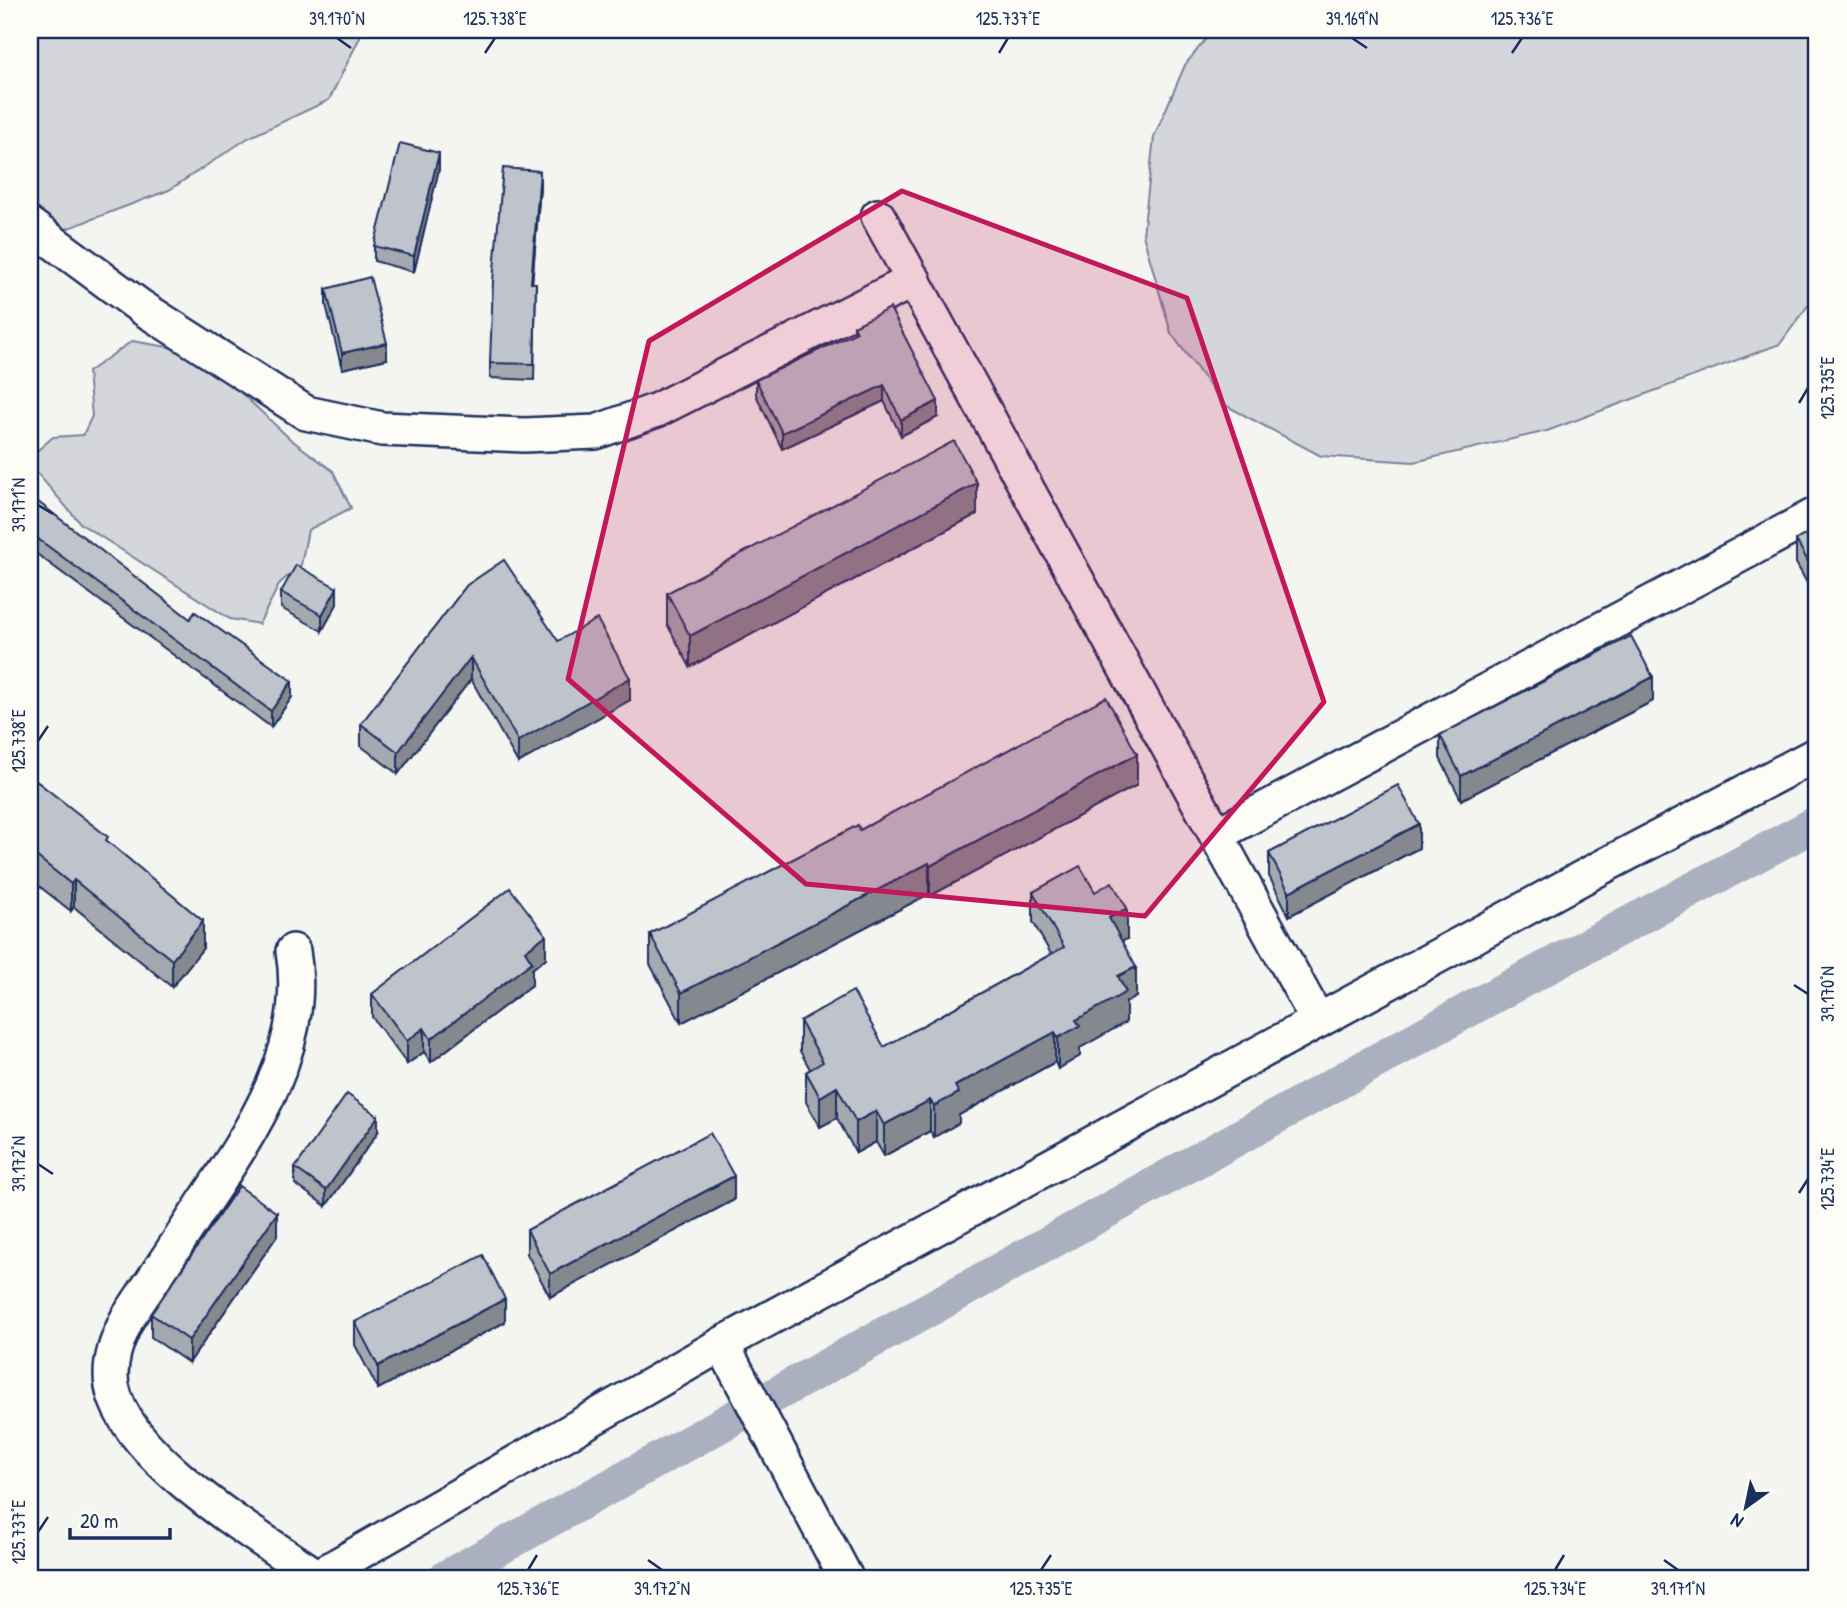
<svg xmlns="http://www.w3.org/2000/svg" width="1847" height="1608" viewBox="0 0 1847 1608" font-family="'Patrick Hand',sans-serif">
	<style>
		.green { fill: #d4d6db; stroke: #78829c; stroke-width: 2 }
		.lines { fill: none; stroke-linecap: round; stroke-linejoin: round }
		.canal { stroke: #aab0bf; stroke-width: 35 }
		.minor-casing { stroke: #1b2f5e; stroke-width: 38 }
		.minor { stroke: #fdfcf7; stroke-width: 33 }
		.wall { fill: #a4a8af; stroke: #1b2f5e; stroke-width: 2 }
		.shaded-wall { fill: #86888f; stroke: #1b2f5e; stroke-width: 2 }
		.building { fill: #bfc3cc; stroke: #1b2f5e; stroke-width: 2 }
		.marked { fill: #c2185b; fill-opacity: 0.2; stroke: #c2185b; stroke-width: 5; stroke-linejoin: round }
		.ticks { fill: none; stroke: #1b2f5e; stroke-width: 2.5 }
		.neatline { fill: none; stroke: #1b2f5e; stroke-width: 2.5 }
		.ticks-label { font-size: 18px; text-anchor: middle; fill: #1b2f5e }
	</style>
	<rect width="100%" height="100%" fill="#f4f4f1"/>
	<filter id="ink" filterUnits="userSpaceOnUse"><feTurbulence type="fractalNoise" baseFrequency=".0143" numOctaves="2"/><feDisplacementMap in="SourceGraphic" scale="14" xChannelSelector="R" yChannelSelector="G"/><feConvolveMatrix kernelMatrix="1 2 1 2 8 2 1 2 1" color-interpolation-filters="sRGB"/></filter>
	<g filter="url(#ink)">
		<!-- green -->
		<g class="green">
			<polygon points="30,30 360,30 360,37 329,100 248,138 169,190 61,231 30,211"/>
			<polygon points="1213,30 1817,30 1817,293 1780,344 1547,431 1414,462 1321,456 1223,404 1171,333 1143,235 1154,137 1185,65"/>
			<polygon points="132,341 198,352 289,438 333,471 351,508 308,530 301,565 280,583 259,624 230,619 81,524 30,465 30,457 53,437 83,435 92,416 88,372"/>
		</g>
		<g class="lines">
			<!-- canal -->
			<polyline class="canal" points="445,1578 1499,993 1817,823"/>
			<!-- minor casing -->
			<g class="minor-casing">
				<g id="minor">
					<polyline points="878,216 1318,1021"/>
					<polyline points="30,225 141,307 306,413 382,429 524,435 596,432 657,410 914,280"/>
					<polyline points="1218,834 1817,514"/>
					<path d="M293 951C309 1046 254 1128 203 1204 178 1243 152 1281 127 1319 117 1340 108 1362 112 1386 125 1458 259 1537 318 1577"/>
					<polyline points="722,1344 846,1578"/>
					<polyline points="315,1578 722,1344 1602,867 1817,754"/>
				</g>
			</g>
			<!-- minor -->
			<use href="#minor" class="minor"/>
		</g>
		<!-- wall -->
		<g class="wall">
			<polygon points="439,169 414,272 374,261 374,246"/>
			<polygon points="540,187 532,283 536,283 534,380 490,378 490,363"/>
			<polygon points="326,289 387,359 342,369 326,305"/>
			<polygon points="854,326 938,417 901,436 884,401 782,449 756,395 756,380 854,334"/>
			<polygon points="30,502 292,697 271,727 30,549"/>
			<polygon points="977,514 690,667 667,624 667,593"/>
			<polygon points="1817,528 1817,601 1796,563 1796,540"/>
			<polygon points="467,585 558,641 630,700 518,763 471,679 398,774 361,746 361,724"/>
			<polygon points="281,592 337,604 322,631 281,608"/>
			<polygon points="1653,701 1461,800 1440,758 1440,735"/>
			<polygon points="30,776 108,842 203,948 172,987 74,907 71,911 30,879"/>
			<polygon points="1137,785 930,896 929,894 681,1023 650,964 650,934 860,830"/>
			<polygon points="1419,848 1289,916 1269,876 1269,853"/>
			<polygon points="1033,892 1095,892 1127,939 1122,941 1136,997 1126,1002 1126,1022 1080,1048 1080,1056 1058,1069 1055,1062 959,1115 959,1123 934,1137 930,1131 884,1156 876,1142 856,1153 837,1118 820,1127 806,1102 806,1072 810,1069 800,1051 800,1021 884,1047 1051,954 1033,922"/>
			<polygon points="546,958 532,969 532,985 431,1062 424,1052 407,1064 372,1017 372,994"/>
			<polygon points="378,1132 326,1206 295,1184 295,1168"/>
			<polygon points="734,1200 550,1297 527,1254 527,1230"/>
			<polygon points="277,1236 189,1363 151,1337 151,1314"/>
			<polygon points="355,1322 505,1322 378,1389 355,1345"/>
		</g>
		<!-- shaded-wall -->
		<g class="shaded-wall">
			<polygon points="439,153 439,169 414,272 414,256"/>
			<polygon points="540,171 540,187 531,298 531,283"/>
			<polygon points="387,343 387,359 342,369 342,353"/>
			<polygon points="884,385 884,401 782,449 782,433"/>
			<polygon points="938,401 938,417 901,436 901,420"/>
			<polygon points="977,483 977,514 690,667 690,636"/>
			<polygon points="337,588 337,604 322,631 322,615"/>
			<polygon points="471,657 471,679 398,774 398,752"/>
			<polygon points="1653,677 1653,701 1461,800 1461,776"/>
			<polygon points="630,678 630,700 518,763 518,741"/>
			<polygon points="292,681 292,697 271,727 271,711"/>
			<polygon points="1137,754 1137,785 930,896 930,866"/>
			<polygon points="1419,824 1419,848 1289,916 1289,892"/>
			<polygon points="929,863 929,894 681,1023 681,993"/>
			<polygon points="74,880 74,907 71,911 71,884"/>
			<polygon points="1127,908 1127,939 1109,948 1109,918"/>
			<polygon points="203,921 203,948 172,987 172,960"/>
			<polygon points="546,935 546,958 532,969 532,985 431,1062 431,1039 525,951"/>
			<polygon points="1136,967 1136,997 1126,1002 1126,1022 1080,1048 1080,1056 1058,1069 1058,1038 1118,976"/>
			<polygon points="424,1028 424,1052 407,1064 407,1041"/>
			<polygon points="1055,1032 1055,1062 959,1115 959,1123 934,1137 934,1106 955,1086"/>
			<polygon points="837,1087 837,1118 820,1127 820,1097"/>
			<polygon points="930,1100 930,1131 884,1156 884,1125"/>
			<polygon points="876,1111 876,1142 856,1153 856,1122"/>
			<polygon points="378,1116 378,1132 326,1206 326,1190"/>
			<polygon points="734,1176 734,1200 550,1297 550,1274"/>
			<polygon points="277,1213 277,1236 189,1363 189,1340"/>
			<polygon points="505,1299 505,1322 378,1389 378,1366"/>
		</g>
		<!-- building -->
		<g class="building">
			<polygon points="400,143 439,153 414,256 374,246"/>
			<polygon points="503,168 540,171 531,283 536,283 534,364 490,363 493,281"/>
			<polygon points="370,277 387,343 342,353 326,289"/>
			<polygon points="890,308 938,401 901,420 884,385 782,433 756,380 857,332 854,326"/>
			<polygon points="954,441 977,483 690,636 667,593"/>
			<polygon points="33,498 190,619 195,612 292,681 271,711 30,533 30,502"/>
			<polygon points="1817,528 1817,577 1796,540"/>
			<polygon points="504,560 558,641 597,619 630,678 518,741 471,657 398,752 361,724 467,585"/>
			<polygon points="296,565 337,588 322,615 281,592"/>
			<polygon points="1631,636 1653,677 1461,776 1440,735"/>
			<polygon points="1106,697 1137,754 930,866 929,863 681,993 650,934 858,825 860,830"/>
			<polygon points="30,776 108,837 106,840 203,921 172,960 74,880 71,884 30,851"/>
			<polygon points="1398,785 1419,824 1289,892 1269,853"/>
			<polygon points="1080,866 1095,892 1112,882 1127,908 1109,918 1136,967 1118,976 1126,992 1076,1020 1080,1026 1058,1038 1055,1032 955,1086 959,1093 934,1106 930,1100 884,1125 876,1111 856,1122 837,1087 820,1097 806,1072 823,1062 800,1021 853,991 884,1047 1064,947 1033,892"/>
			<polygon points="510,888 546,935 525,951 532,962 431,1039 424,1028 407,1041 372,994"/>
			<polygon points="347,1094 378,1116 326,1190 295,1168"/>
			<polygon points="710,1133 734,1176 550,1274 527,1230"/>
			<polygon points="239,1186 277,1213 189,1340 151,1314"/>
			<polygon points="483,1255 505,1299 378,1366 355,1322"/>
		</g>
	</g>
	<!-- marked area -->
	<path class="marked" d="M902 191 1187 298 1324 702 1145 916 806 884 568 679 649 341Z"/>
	<!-- ticks -->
	<path class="ticks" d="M337 38 351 48M1352 38 1367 48M485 53 495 38M999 53 1008 38M1512 53 1522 38M1799 403 1808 388M38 505 53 514M38 741 48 726M1794 985 1808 994M38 1164 53 1174M1799 1193 1808 1179M38 1532 48 1517M648 1560 662 1570M1664 1560 1678 1570M528 1570 537 1555M1041 1570 1051 1555M1555 1570 1564 1555"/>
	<!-- margin -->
	<rect width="1847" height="1608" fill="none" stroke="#fdfcf7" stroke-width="77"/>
	<!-- north arrow -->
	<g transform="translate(1746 1507) rotate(213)" stroke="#fdfcf7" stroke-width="5" paint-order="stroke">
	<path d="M0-5L12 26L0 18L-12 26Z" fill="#1b2f5e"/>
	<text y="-10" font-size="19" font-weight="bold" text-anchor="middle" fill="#1b2f5e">N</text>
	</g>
	<!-- scale -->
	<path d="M70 1528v10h100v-10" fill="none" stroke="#1b2f5e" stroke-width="3.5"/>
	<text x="80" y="1528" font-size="21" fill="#1b2f5e" stroke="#fdfcf7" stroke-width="5" paint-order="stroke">20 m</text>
	<rect x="38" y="38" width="1770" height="1532" class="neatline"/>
	<g class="ticks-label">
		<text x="337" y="25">39.170°N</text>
		<text x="495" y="25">125.738°E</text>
		<text x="1008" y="25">125.737°E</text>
		<text x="1352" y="25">39.169°N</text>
		<text x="1522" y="25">125.736°E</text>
		<text transform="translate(1828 388) rotate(-90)" y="6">125.735°E</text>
		<text transform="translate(19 505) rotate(-90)" y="6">39.171°N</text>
		<text transform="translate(19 741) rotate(-90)" y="6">125.738°E</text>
		<text transform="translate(1828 994) rotate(-90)" y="6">39.170°N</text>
		<text transform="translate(19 1164) rotate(-90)" y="6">39.172°N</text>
		<text transform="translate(1828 1179) rotate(-90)" y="6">125.734°E</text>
		<text transform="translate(19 1532) rotate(-90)" y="6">125.737°E</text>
		<text x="528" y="1595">125.736°E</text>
		<text x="662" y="1595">39.172°N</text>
		<text x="1041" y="1595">125.735°E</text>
		<text x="1555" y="1595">125.734°E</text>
		<text x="1678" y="1595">39.171°N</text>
	</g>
</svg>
